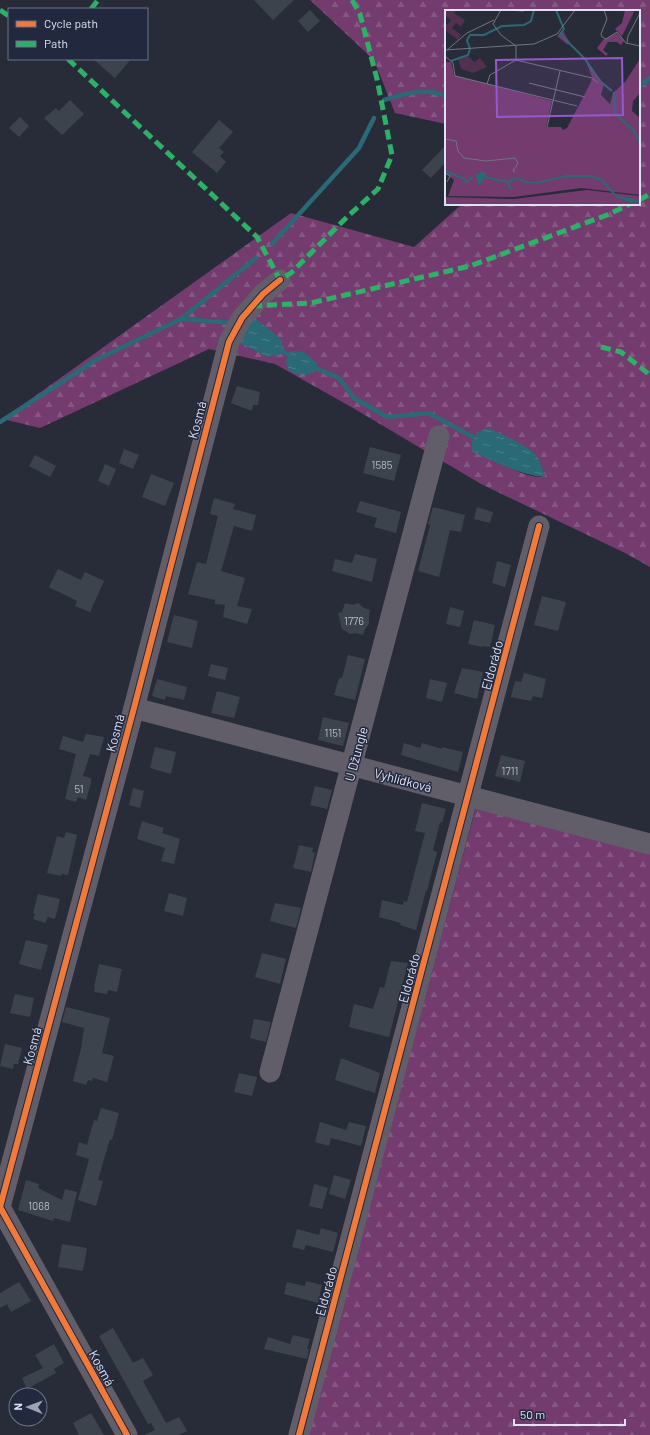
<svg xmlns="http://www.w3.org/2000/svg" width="650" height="1435" viewBox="0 0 650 1435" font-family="Barlow,sans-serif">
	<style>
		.forest { fill: url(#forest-firs); fill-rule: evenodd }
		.water { fill: url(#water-ripples) }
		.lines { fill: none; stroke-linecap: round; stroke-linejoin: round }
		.stream { stroke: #2a6976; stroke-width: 4.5 }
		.building { fill: #3d434c }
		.minor { stroke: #615e69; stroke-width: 21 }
		.quiet { stroke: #2db169; stroke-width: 5; stroke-dasharray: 10 5; stroke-linecap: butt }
		.cycleway-casing { stroke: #22283e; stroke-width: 8 }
		.cycleway { stroke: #f17a3a; stroke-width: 6 }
		.labels { text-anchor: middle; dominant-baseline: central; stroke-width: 3; stroke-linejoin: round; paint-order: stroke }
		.number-label { font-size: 11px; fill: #b6bbc8 }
		.street-label { font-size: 13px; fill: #dee3f2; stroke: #22283e }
		.inset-river { fill: none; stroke: #2a6976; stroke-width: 2 }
		.inset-road { fill: none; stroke: #717582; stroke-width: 1 }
		.view { fill: #945acc; fill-opacity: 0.15; stroke: #945acc; stroke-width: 2 }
		.inset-edge { fill: none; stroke: #dee3f2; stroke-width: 2 }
	</style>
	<defs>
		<pattern id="forest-firs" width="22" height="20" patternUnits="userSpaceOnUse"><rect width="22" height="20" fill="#733b6e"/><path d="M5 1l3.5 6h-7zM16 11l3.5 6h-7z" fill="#865783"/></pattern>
		<pattern id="water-ripples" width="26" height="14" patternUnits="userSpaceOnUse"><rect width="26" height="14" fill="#2a6976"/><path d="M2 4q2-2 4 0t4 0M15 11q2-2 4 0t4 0" fill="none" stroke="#487e8a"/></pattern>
	</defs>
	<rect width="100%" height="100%" fill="#282c38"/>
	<!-- forest -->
	<g class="forest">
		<path d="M310 0H650V567L625 553 481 484 353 408 275 364 209 349 40 428 3 419 291 213 414 247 462 204H639V11H446V124L395 113 374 60ZM533 453 541 466 545 476C532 479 520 472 508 467Z"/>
		<polygon points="476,807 650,854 650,1435 308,1435"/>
	</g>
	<!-- water -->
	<g class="water">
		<polygon points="253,317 280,338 284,348 283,352 280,355 267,357 238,342"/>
		<path d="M291 351 304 352 317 363V370C303 382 275 371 291 351Z"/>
		<path d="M489 428C504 436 522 442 534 453 540 459 542 468 545 476 530 479 487 459 472 451 470 438 477 430 489 428Z"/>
	</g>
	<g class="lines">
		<!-- stream -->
		<g class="stream">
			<polyline points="639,87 650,78"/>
			<path d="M384 100C404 94 425 87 446 96"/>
			<polyline points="272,244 359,148 374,118"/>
			<polyline points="181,319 232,323"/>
			<polyline points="279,349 293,358"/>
			<polyline points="313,367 339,378 354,398 387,417 429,413 473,437"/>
			<polyline points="0,422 96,360 181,319 256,258"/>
		</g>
	</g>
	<!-- building -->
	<g class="building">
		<polygon points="254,0 294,0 273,20"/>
		<polygon points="310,10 320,21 308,32 298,21"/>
		<polygon points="93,59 131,59 115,78"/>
		<polygon points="70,100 84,114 62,135 44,118 56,108 59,111"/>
		<polygon points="20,117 29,126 19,137 9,128"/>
		<polygon points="219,120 233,132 219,148 224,152 220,156 226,162 217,173 192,152"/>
		<polygon points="446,145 446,162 431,178 422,170"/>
		<polygon points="237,386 260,392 258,405 253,405 252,411 231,403"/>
		<polygon points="370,447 401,455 394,481 363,473"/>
		<polygon points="124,449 139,455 133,469 119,463"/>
		<polygon points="35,455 56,466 50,477 29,466"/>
		<polygon points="105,464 116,469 109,486 98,481"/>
		<polygon points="151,474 174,483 165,506 142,497"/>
		<polygon points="214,498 235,504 233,509 256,515 252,531 234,526 221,571 245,578 237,606 252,609 247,624 223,617 225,605 215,604 215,600 188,594 197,562 206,564 218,516 210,514"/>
		<polygon points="360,501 401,512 396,533 374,527 377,518 356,512"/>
		<polygon points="433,507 465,515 461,532 450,530 439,577 418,571 430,525 428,524"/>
		<polygon points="477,507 493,512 490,523 474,519"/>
		<polygon points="355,554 377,559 372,582 332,571 335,559 352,563"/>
		<polygon points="497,561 511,565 505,587 492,583"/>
		<polygon points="58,569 81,580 85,572 104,581 90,612 75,606 77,601 49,587"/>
		<polygon points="542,596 566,602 558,631 534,625"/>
		<polygon points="345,603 353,605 358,603 364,608 370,610 369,616 369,624 365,629 363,635 356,633 350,634 342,629 338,613 342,612"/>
		<polygon points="450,607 464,611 460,627 446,624"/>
		<polygon points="174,615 198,621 192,648 167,642"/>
		<polygon points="474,620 495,625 490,647 483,646 482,647 468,644"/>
		<polygon points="348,655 365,659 355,700 334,695 339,678 342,678"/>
		<polygon points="211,664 228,668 225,680 208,676"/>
		<polygon points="462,668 483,672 477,699 454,693"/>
		<polygon points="524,673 546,679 542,698 533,696 531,701 511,697 515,681 521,682"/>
		<polygon points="157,679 187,687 184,700 166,696 165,700 152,696"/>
		<polygon points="430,679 447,683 442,702 426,698"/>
		<polygon points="217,691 240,697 234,718 211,713"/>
		<polygon points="323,717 349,723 343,746 318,740"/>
		<polygon points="86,734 104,737 99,756 90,754 83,776 91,778 91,783 86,800 78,797 76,802 65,799 76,754 59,749 63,736 83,742"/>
		<polygon points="404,743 420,748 422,743 442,749 442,747 463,752 458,772 401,755"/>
		<polygon points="155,747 176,752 171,774 150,768"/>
		<polygon points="501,755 525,761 520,782 495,776"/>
		<polygon points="315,786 332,790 327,809 310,805"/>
		<polygon points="133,788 144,791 140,808 129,805"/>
		<polygon points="422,803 446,809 442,823 440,822 433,850 437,852 427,891 426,890 416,930 400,925 401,923 379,917 382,900 403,905 404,901 407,902 425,833 415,831"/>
		<polygon points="142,821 164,828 162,833 180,839 174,864 161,861 165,848 137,839"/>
		<polygon points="66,832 77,835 68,875 61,874 61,876 47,873 57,836 64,838"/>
		<polygon points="299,845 313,848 312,852 315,853 311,872 293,868"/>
		<polygon points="169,893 187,898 183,916 164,911"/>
		<polygon points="38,894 60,899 55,919 48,917 45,923 33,919 35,914 33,913"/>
		<polygon points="275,903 301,908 296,928 270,921"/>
		<polygon points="26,940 48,945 41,970 19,964"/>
		<polygon points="262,953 286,959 280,984 255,977"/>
		<polygon points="391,961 408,963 389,1037 349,1027 354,1004 373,1009 380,987 384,988"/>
		<polygon points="99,964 122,969 117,992 108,990 107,994 94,992 95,987 94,987"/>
		<polygon points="15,994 34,998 30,1017 10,1013"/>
		<polygon points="66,1007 110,1018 102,1053 114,1056 107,1082 93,1078 92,1081 88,1080 86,1085 73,1081 81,1049 84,1028 62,1022"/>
		<polygon points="254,1019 271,1022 266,1042 250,1038"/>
		<polygon points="5,1044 22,1048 18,1064 14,1064 13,1069 0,1066"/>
		<polygon points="341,1058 380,1073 375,1093 335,1080"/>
		<polygon points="239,1073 257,1077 252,1096 234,1092"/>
		<polygon points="101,1108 119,1113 112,1140 110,1139 98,1180 103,1181 96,1206 78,1200 89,1159 76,1155 79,1142 87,1145 94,1120 97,1121"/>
		<polygon points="320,1122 346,1130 349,1122 366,1126 361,1146 331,1138 329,1146 315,1142"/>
		<polygon points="334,1175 351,1180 345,1199 329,1194"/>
		<polygon points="26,1180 39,1184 38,1188 62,1200 65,1189 77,1192 70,1222 54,1218 53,1221 18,1210"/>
		<polygon points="314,1184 328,1188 322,1209 309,1206"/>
		<polygon points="321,1228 338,1233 333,1252 306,1245 304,1250 292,1247 297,1229 319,1235"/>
		<polygon points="62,1244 87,1248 83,1271 58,1267"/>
		<polygon points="306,1281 322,1285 318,1303 284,1294 287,1282 305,1286"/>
		<polygon points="19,1282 31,1301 11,1312 7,1304 0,1308 0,1293"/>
		<polygon points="113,1328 133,1363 143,1358 153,1375 143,1381 166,1423 179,1417 187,1431 179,1435 144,1435 155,1430 151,1423 148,1424 99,1336"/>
		<polygon points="293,1335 310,1339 307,1349 309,1349 307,1359 264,1349 268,1337 290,1344"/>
		<polygon points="54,1344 64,1363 54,1369 56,1373 27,1389 22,1378 43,1368 35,1355"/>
		<polygon points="91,1413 104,1435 79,1435 73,1423"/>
	</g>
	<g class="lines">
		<!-- minor -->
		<g class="minor">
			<polyline points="134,708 650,844"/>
			<polyline points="270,1072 439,436"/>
			<polyline points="127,1435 0,1207 134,708 229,342 242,318 263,294 280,280"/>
			<polyline points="299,1435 539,526"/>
		</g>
		<!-- quiet -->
		<g class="quiet">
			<polyline points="91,9 98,0"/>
			<polyline points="0,10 9,16"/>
			<polyline points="68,59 257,237 280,280 291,273 348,216 378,189 392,155 377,79 360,14 352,0"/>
			<polyline points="639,200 650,194"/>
			<polyline points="252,306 311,303 470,266 607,215 630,204"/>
			<polyline points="601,347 621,352 650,375"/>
		</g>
		<!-- cycleway casing -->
		<g class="cycleway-casing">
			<g id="cycleway">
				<polyline points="127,1435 0,1207 134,708 229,342 242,318 263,294 280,280"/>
				<polyline points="299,1435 539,526"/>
			</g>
		</g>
		<!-- cycleway -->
		<use href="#cycleway" class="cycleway"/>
	</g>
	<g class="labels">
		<!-- number labels -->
		<g class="number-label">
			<text x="382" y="464">1585</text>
			<text x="354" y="620">1776</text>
			<text x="333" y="732">1151</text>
			<text x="510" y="770">1711</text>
			<text x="79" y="788">51</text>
			<text x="39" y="1205">1068</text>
		</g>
		<!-- street labels -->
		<g class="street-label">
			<text transform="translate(197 420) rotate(-75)">Kosmá</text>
			<text transform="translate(492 665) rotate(-75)">Eldorádo</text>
			<text transform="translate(115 733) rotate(-75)">Kosmá</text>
			<text transform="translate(356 754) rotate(-75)">U Džungle</text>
			<text transform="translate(403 780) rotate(15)">Vyhlídková</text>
			<text transform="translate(409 978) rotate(-75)">Eldorádo</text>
			<text transform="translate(32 1046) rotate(-75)">Kosmá</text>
			<text transform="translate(326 1291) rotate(-75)">Eldorádo</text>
			<text transform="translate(102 1368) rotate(61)">Kosmá</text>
		</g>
	</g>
	<!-- overview -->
	<g transform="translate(445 10)">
		<rect width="195" height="195" fill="#282c38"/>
		<path d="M0 0H12L9 3 20 10 16 17 11 13 7 18 16 25 13 30 0 20V13L2 15 6 10 0 6ZM23 46 29 52 35 48 42 57 28 63 16 59 13 47Z" fill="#52304f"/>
		<path d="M180 0 189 2 177 26 170 19 177 13ZM118 21 125 33 123 35 112 26ZM172 23 179 31 176 35 172 32H163L158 40 163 44 161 46 152 38 158 30ZM140 49 159 74 156 85 165 94 168 83 180 72 195 49V83L188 91 187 101 195 108V185L136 178 69 187 3 186 9 170 0 163V52H6L9 65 107 91 101 117H116L118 120 122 118 146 72 147 67ZM142 180 195 186V195H0V187L69 189Z" fill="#733b6e"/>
		<path d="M37 162 41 163 40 167 34 176 30 165Z" fill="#2a6976"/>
		<path class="inset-river" d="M111 0 119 19 115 24 140 49 155 71M6 51 23 45 25 39 22 30 25 25H39L57 16 79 15 86 11 89 0M156 72 167 81M169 82 170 103 189 121 195 133M0 161 20 169 21 172 28 167M40 167 62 172M66 180 63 172 71 168 81 172 92 173 121 166H146L157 170 172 187 195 191M179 189 194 195"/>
		<path class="inset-road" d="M56 0 48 14 56 25 71 36V50M58 0 79 1M159 0 162 9 156 24 157 27 161 29 172 22 181 33 195 36M182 33 183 26 195 3M0 40 89 34 112 24 130 0M2 40 22 23 49 10M0 46 8 53 10 66 132 96M84 73 140 87M42 74 45 65 71 50 147 68 153 73M102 117 115 61M0 129 11 131 13 141 19 148 41 151 70 148 73 153 68 161 70 162M0 163 5 166 2 172"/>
		<path class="view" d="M177 48 178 105 52 107 51 50Z"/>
		<rect width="195" height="195" class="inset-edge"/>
	</g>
	<!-- legend -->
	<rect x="8" y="8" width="140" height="52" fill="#22283e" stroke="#6d7386"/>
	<rect x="16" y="21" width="20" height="6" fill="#f17a3a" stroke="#6d7386"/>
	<text x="44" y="28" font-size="12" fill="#dee3f2">Cycle path</text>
	<rect x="16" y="41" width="20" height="6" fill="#2db169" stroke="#6d7386"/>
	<text x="44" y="48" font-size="12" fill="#dee3f2">Path</text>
	<!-- north arrow -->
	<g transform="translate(28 1407) rotate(271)"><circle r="19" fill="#22283e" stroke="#6d7386"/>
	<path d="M0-3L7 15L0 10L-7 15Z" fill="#9ea3b1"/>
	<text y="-6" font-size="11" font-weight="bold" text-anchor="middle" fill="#dee3f2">N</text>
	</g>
	<!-- scale -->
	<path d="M514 1419v6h111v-6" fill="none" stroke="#dee3f2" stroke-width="2"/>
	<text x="520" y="1419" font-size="12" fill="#dee3f2" stroke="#22283e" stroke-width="3" paint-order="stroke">50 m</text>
</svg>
